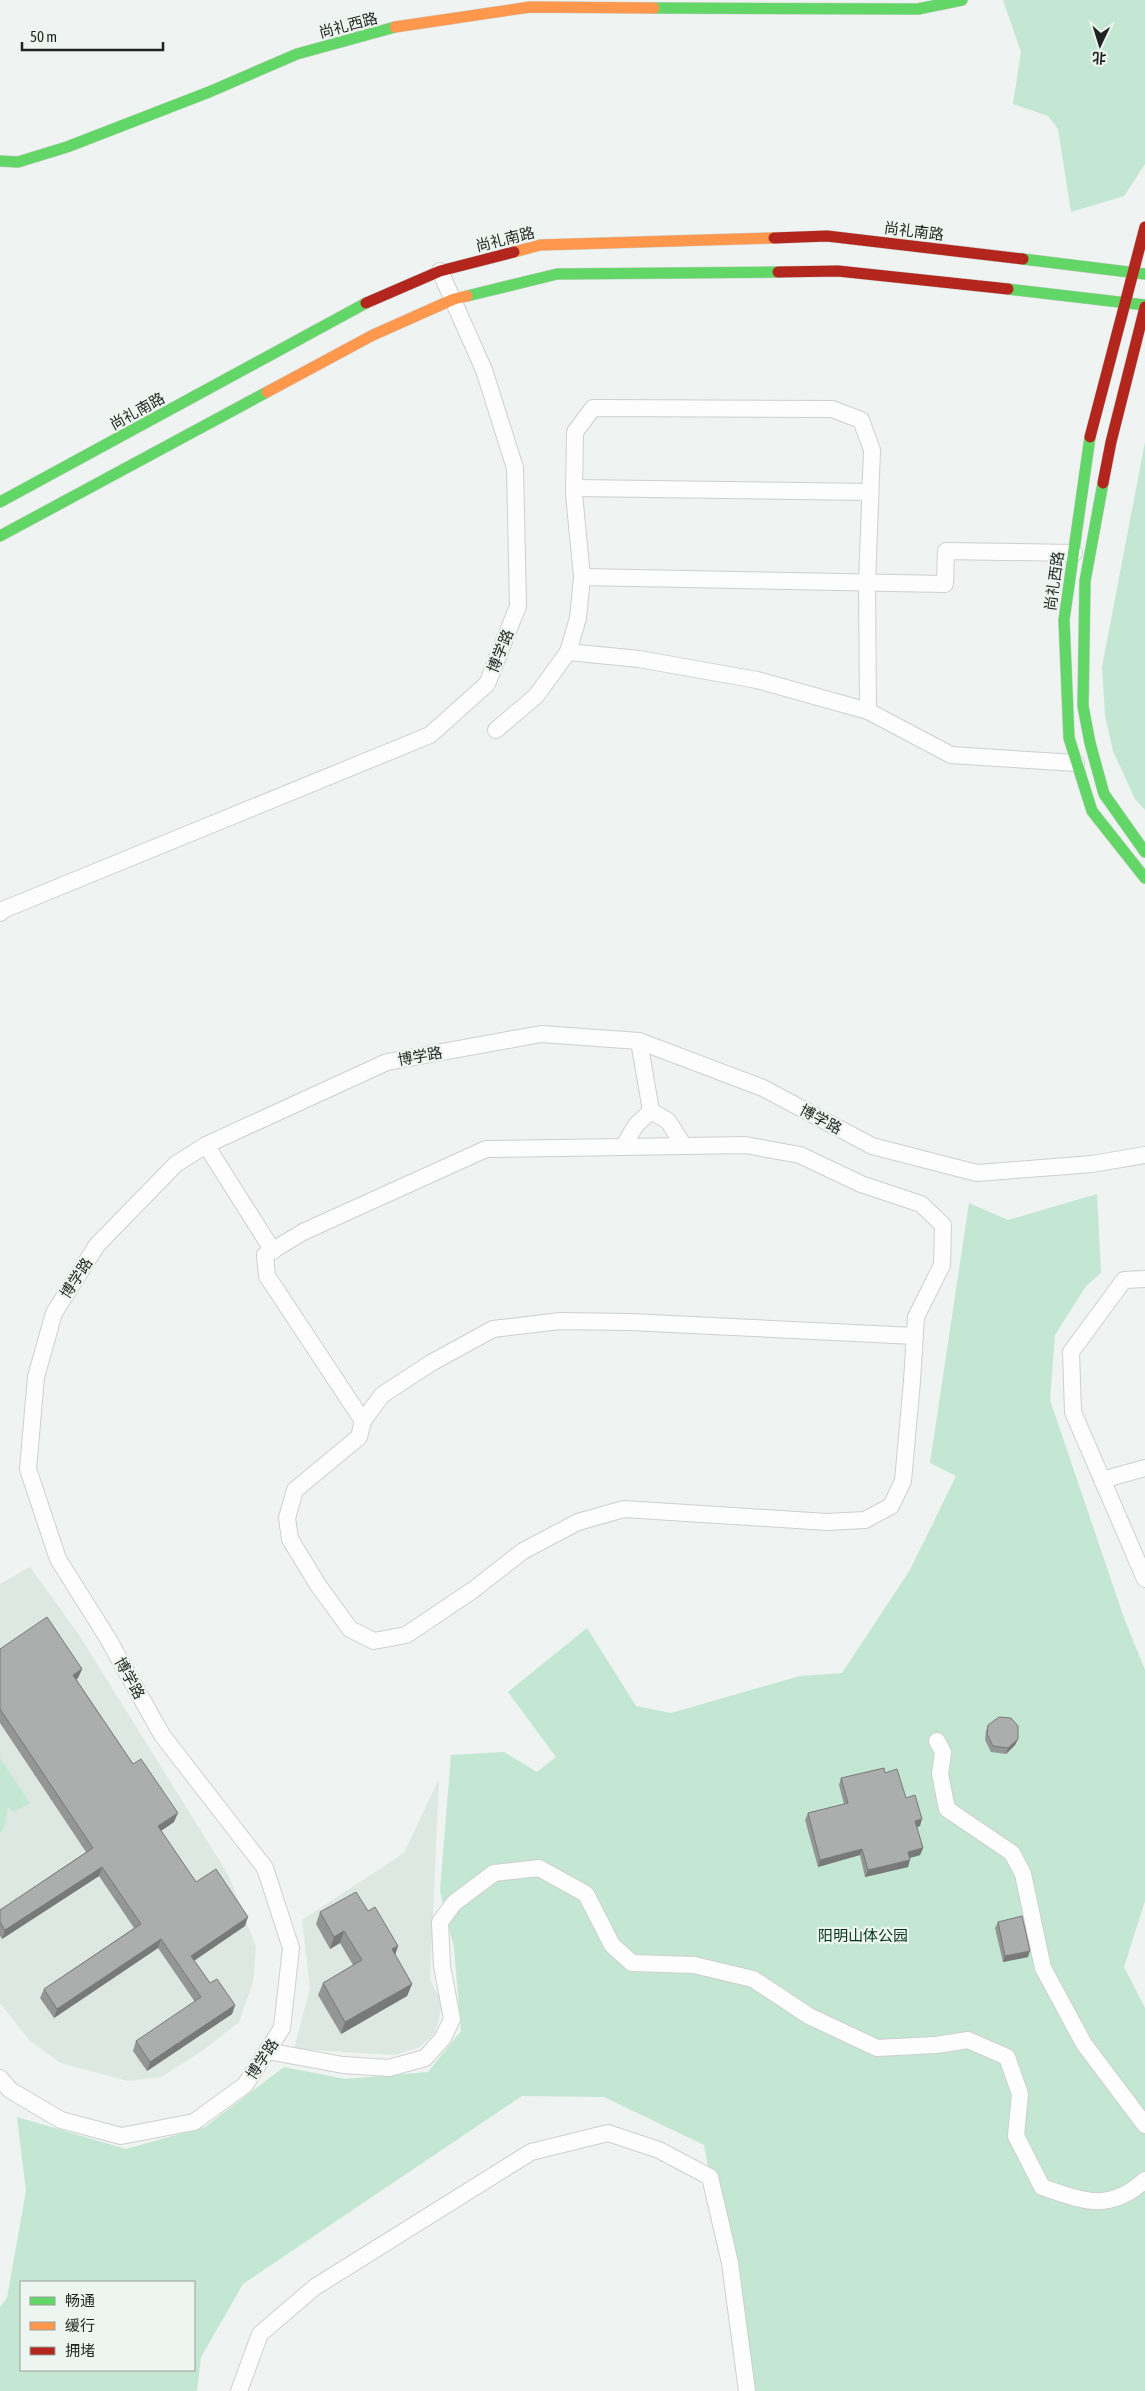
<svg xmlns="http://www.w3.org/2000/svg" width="1145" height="2391" viewBox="0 0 1145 2391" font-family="'Asap Condensed','Noto Sans SC',sans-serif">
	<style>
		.built { fill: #dee8e2 }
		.green { fill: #c3e7d2; fill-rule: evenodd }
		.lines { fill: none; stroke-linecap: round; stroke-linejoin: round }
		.street-casing { stroke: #cdd0ce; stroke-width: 18 }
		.fast-casing { stroke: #cdd0ce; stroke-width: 12 }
		.slow-casing { stroke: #cdd0ce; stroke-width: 12 }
		.jam-casing { stroke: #cdd0ce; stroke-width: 12 }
		.street { stroke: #fdfdfd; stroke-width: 16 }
		.fast { stroke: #63d668; stroke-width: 11 }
		.slow { stroke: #ff974d; stroke-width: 11 }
		.jam { stroke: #b3261e; stroke-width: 11 }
		.wall { fill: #939695 }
		.shaded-wall { fill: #787a79 }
		.building { fill: #abaead; stroke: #787a79 }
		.labels { text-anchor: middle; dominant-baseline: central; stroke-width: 4.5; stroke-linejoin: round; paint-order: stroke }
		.street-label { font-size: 15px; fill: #1f2321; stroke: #edf5f0 }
		.park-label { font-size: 15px; fill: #03331e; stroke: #edf5f0 }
	</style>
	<rect width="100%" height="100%" fill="#eff3f1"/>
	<!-- built -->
	<g class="built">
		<polygon points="30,1567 79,1635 229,1876 256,1947 253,1982 239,2022 205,2049 161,2077 128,2081 61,2063 29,2040 0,2003 0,1584"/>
		<polygon points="439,1779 430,1979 442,2003 436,2031 420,2047 395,2055 294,2049 310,1988 302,1920 404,1853"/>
	</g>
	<!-- green -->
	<g class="green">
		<polygon points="1003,0 1145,0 1145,164 1124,196 1071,212 1058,129 1048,116 1013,104 1021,52"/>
		<polygon points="1145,442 1145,810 1135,799 1113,751 1105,715 1102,667"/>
		<path d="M1097 1194 1101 1273 1086 1286 1055 1335 1050 1400 1124 1618 1145 1670V1901L1124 1967 1145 2008V2391H750L704 2145 604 2097 522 2096 243 2284 201 2357 197 2391H0V2307L7 2298 26 2191 17 2117 126 2149 205 2127 284 2067 345 2079 428 2072 461 2031 454 1948 440 1891 451 1755 504 1752 537 1772 556 1757 508 1692 587 1628 636 1706 671 1713 800 1676 842 1673 910 1570 956 1476 930 1463 969 1203 1008 1220ZM21 2282H194V2370H21Z"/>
		<polygon points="0,1758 30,1803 14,1812 8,1807 4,1828 0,1833"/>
	</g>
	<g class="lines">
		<!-- street casing -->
		<g class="street-casing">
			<g id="street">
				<polyline points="575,488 870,492"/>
				<polyline points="582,577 945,584 946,551 1074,553"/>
				<polyline points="568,652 639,659 757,680 868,711 951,755 1076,763"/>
				<polyline points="496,730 536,696 568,652 578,618 582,577 574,494 575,432 593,408 832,409 861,420 872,450 867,583 868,711"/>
				<polyline points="0,913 5,909 430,735 487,684 518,606 515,468 484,370 440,271"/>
				<polyline points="651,1111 668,1121 684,1146 745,1145 800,1155 861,1184 921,1204 943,1225 942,1265 916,1317 912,1381 903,1481 891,1506 865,1520 827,1522 624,1509 578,1522 523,1551 473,1590 406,1635 374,1641 350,1629 318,1585 290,1539 287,1518 295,1490 359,1437 363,1421 382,1395 431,1363 493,1329 560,1321 630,1322 915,1336"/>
				<polyline points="206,1145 273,1251"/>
				<polyline points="623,1147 684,1146"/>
				<polyline points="1145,1279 1124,1280 1071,1352 1073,1412 1145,1579"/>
				<polyline points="363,1421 267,1276 265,1255 303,1232 486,1149 623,1147 636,1125 651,1111 639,1041"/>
				<polyline points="1102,1480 1145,1468"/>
				<polyline points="937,1741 943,1752 940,1774 947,1809 1012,1853 1023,1874 1043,1968 1084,2044 1145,2125"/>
				<path d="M267 2051 343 2065 389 2068 425 2058 443 2038 452 2019 442 1966 440 1922 454 1903 494 1873 539 1868 586 1894 612 1945 632 1963 694 1965 753 1979 809 2016 877 2048 936 2045 968 2040 1007 2057 1020 2094 1016 2136 1042 2187C1083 2201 1109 2213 1145 2180"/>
				<polyline points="0,2078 10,2090 61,2120 121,2136 194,2122 245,2085 282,2028 291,1948 265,1868 162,1735 107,1637 58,1559 28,1469 36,1377 54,1313 97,1245 176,1164 206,1145 387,1062 541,1034 639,1041 763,1088 872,1146 977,1173 1092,1164 1145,1155"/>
				<polyline points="239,2391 260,2334 315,2287 531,2152 608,2133 659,2150 710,2177 730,2263 747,2391"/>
			</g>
		</g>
		<!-- fast casing -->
		<g class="fast-casing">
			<g id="fast">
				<polyline points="654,8 918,9 962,0"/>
				<polyline points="0,161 18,162 67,147 209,92 297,54 395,27"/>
				<polyline points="1023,259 1145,274"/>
				<polyline points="1008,289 1145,305"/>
				<polyline points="467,296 557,274 778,272"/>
				<polyline points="1090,437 1064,620 1069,738 1092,811 1145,878"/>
				<polyline points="1103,483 1085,581 1083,706 1090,743 1104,794 1145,852"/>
				<polyline points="0,502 366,303"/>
				<polyline points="0,536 267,392"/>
			</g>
		</g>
		<!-- slow casing -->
		<g class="slow-casing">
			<g id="slow">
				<polyline points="395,27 530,7 654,8"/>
				<polyline points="514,252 540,245 774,238"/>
				<polyline points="267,392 373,335 454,299 467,296"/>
			</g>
		</g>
		<!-- jam casing -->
		<g class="jam-casing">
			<g id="jam">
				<polyline points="774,238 827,236 1023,259"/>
				<polyline points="778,272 838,271 1008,289"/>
				<polyline points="366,303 440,271 514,252"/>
				<polyline points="1090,437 1145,227"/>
				<polyline points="1103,483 1111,442 1145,307"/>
			</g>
		</g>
		<!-- street -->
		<use href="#street" class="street"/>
		<!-- fast -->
		<use href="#fast" class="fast"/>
		<!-- slow -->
		<use href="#slow" class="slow"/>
		<!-- jam -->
		<use href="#jam" class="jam"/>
	</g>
	<!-- wall -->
	<g class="wall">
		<polygon points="0,1649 82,1669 78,1678 76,1679 133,1764 174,1822 161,1831 196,1882 245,1926 194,1960 210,1983 235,2005 232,2014 147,2071 133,2051 136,2041 195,2002 158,1948 54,2018 40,1998 44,1989 134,1928 99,1876 2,1939 0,1936 0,1910 86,1852 0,1723"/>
		<polygon points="988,1725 1018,1739 1015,1745 1006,1754 991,1752 985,1740 986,1731"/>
		<polygon points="885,1773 906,1798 920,1826 917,1827 923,1848 920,1855 910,1858 908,1867 865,1877 860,1855 818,1867 805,1820 808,1813 844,1804 839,1785 841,1778"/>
		<polygon points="368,1911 398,1946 395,1955 412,1984 407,1996 341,2034 318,1995 323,1983 353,1965 340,1943 330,1949 316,1924 320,1912"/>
		<polygon points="998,1922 1028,1957 1003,1962 995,1928"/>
	</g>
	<!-- shaded-wall -->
	<g class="shaded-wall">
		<polygon points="82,1669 78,1678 70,1684 73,1675"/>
		<polygon points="1018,1739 1015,1745 1006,1754 1008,1748"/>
		<polygon points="178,1813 174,1822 155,1835 158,1826"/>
		<polygon points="922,1819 920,1826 913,1828 915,1821"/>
		<polygon points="923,1848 920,1855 906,1859 908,1852"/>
		<polygon points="862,1849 860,1855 818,1867 820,1860"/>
		<polygon points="910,1860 908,1867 865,1877 868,1870"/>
		<polygon points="102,1867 99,1876 2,1939 5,1930"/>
		<polygon points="248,1917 245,1926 188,1965 191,1956"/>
		<polygon points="344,1931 340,1943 330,1949 334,1937"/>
		<polygon points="161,1939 158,1948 54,2018 57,2009"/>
		<polygon points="398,1946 394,1958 392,1949"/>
		<polygon points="1030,1951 1028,1957 1003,1962 1005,1956"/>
		<polygon points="412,1984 407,1996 341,2034 345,2022"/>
		<polygon points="235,2005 232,2014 147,2071 150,2062"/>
	</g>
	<!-- building -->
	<g class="building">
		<polygon points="47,1617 82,1669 73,1675 133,1764 141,1759 178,1813 158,1826 196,1882 216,1869 248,1917 191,1956 210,1983 217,1979 235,2005 150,2062 136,2041 201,1997 161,1939 57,2009 44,1989 141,1924 102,1867 5,1930 0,1922 0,1910 93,1848 0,1709 0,1649"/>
		<polygon points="999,1717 1011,1718 1018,1726 1018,1739 1008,1748 993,1746 987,1734 988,1725"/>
		<polygon points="884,1768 885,1773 897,1769 906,1798 915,1795 922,1819 915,1821 923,1848 908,1852 910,1860 868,1870 862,1849 820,1860 808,1813 848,1803 841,1778"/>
		<polygon points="356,1892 368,1911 375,1907 398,1946 392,1949 412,1984 345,2022 323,1983 362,1960 344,1931 334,1937 320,1912"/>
		<polygon points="1022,1916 1030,1951 1005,1956 998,1922"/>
	</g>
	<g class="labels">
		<!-- street labels -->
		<g class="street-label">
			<text transform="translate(348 25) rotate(-15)">尚礼西路</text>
			<text transform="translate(914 231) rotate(7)">尚礼南路</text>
			<text transform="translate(505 239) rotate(-14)">尚礼南路</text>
			<text transform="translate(137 411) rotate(-29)">尚礼南路</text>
			<text transform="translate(1054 581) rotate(-82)">尚礼西路</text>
			<text transform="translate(500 651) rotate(-68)">博学路</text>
			<text transform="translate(420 1056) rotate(-10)">博学路</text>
			<text transform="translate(821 1119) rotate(28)">博学路</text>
			<text transform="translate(76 1278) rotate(-57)">博学路</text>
			<text transform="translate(130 1678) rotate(61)">博学路</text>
			<text transform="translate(262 2059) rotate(-57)">博学路</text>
		</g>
		<!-- park labels -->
		<g class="park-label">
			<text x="863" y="1935">阳明山体公园</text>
		</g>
	</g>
	<!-- legend -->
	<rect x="20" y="2281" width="175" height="90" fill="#edf5f0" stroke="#9ba19d"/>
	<rect x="30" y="2297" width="25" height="8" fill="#63d668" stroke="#9ba19d"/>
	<text x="65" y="2306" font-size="15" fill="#1f2321">畅通</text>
	<rect x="30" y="2322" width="25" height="8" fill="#ff974d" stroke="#9ba19d"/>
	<text x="65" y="2331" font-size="15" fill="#1f2321">缓行</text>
	<rect x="30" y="2347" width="25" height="8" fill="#b3261e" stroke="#9ba19d"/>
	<text x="65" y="2356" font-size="15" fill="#1f2321">拥堵</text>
	<!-- north arrow -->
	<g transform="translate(1100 45) rotate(184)" stroke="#edf5f0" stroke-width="4" paint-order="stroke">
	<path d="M0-4L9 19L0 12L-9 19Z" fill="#1f2321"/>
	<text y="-8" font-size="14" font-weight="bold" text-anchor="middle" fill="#1f2321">北</text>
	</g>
	<!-- scale -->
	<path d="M22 42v8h141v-8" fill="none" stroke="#1f2321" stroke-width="2.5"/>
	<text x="30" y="42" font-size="15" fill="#1f2321" stroke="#edf5f0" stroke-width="4" paint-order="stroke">50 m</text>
</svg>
